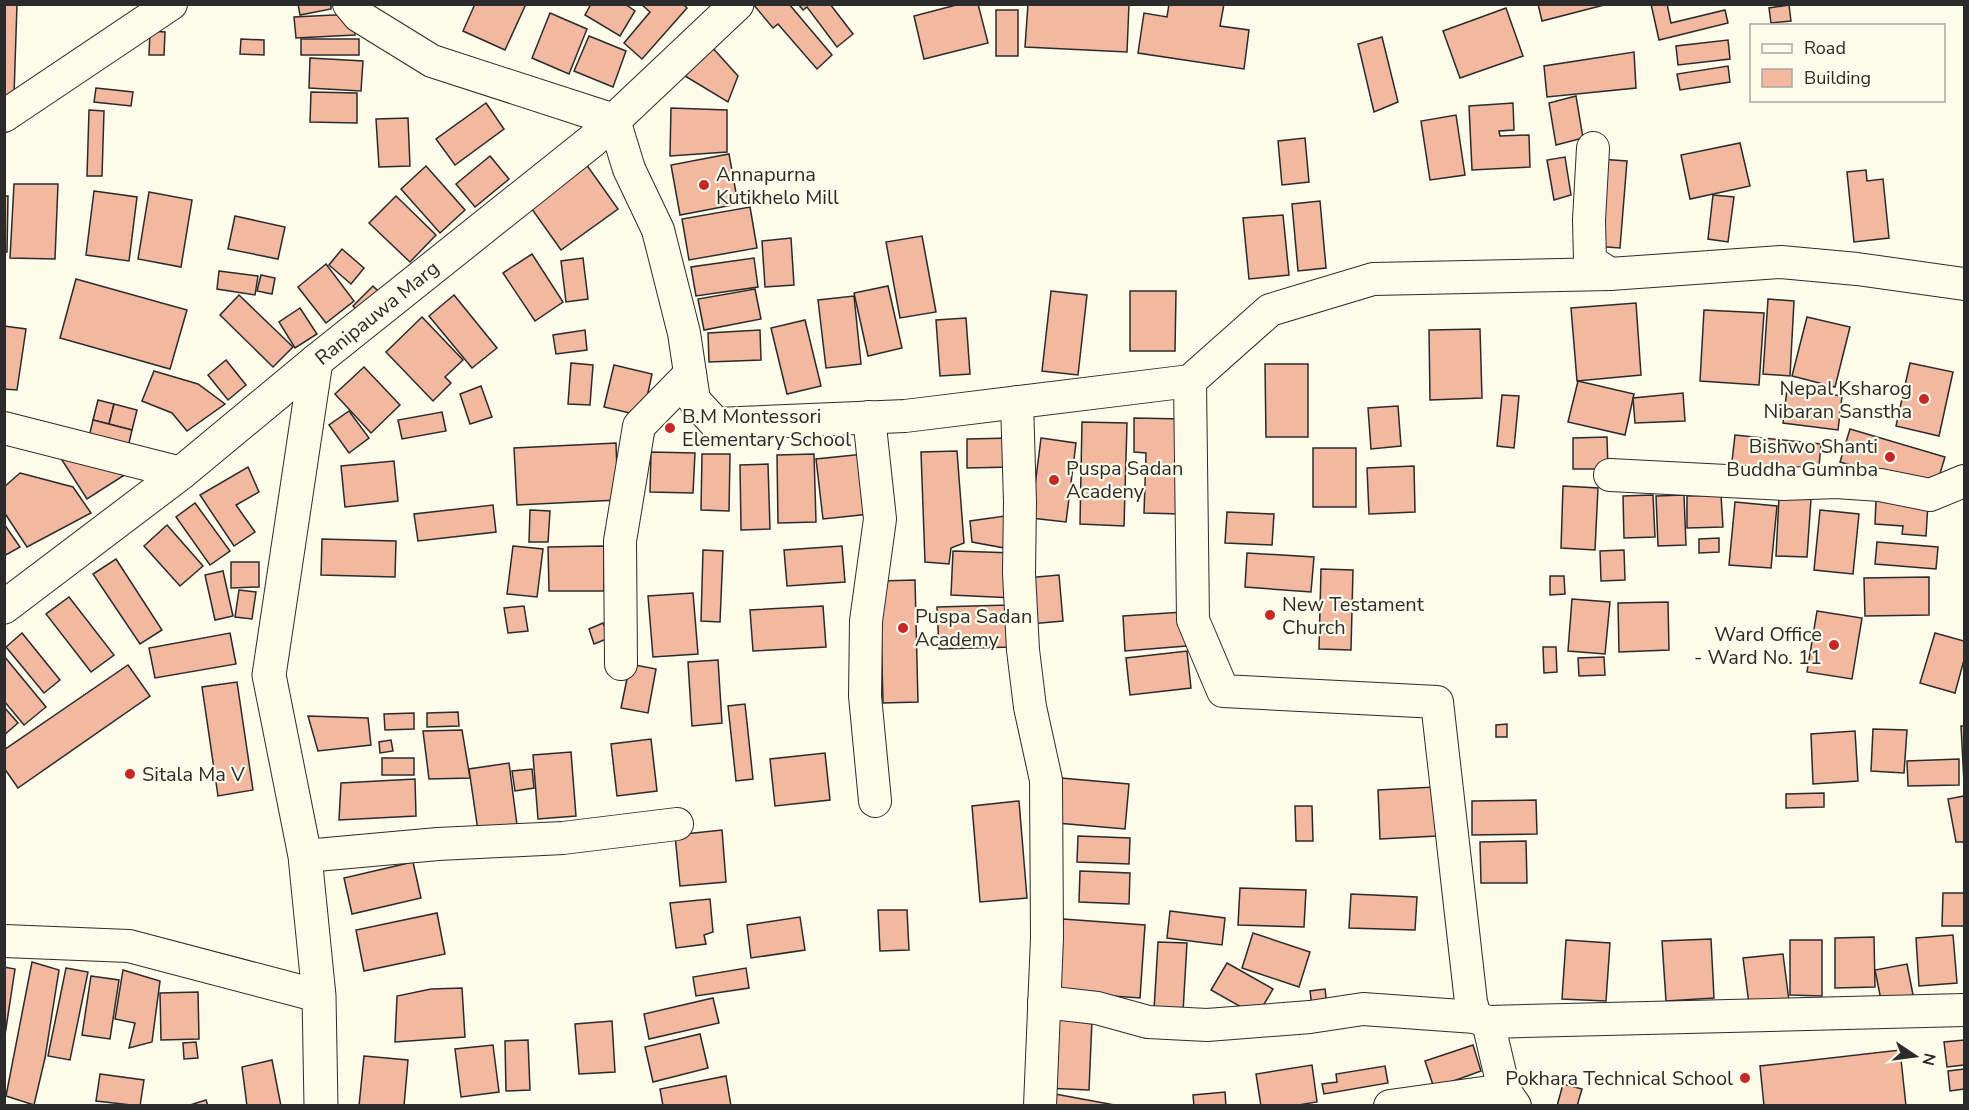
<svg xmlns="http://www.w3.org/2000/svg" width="1969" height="1110" viewBox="0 0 1969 1110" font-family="'Nunito Sans',sans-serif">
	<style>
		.building { fill: #f2b8a0; stroke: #2b2b2b; stroke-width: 1.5 }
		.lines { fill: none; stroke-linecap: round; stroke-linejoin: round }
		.minor-casing { stroke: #2b2b2b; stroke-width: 34 }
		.major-casing { stroke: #2b2b2b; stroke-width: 35 }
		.minor { stroke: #fdfbea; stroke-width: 32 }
		.major { stroke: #fdfbea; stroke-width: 33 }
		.poi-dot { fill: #c62828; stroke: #fdfbea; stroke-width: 2 }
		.labels { text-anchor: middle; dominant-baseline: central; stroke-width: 4.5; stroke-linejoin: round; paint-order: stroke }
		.poi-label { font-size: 20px; fill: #2b2b2b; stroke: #fdfbea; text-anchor: start }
		.street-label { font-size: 20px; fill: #2b2b2b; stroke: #fdfbea }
	</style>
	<rect width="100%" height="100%" fill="#fdfbea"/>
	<!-- building -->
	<g class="building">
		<polygon points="4,4 17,4 14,95 4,95"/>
		<polygon points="298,4 331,4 331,9 300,15"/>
		<polygon points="475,4 526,4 505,50 463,31"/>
		<polygon points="591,4 625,4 635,11 620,36 585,15"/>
		<polygon points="641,4 683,4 687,8 642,59 624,43 650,12"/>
		<polygon points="753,4 789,4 832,55 817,69 778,24 773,28"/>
		<polygon points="798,4 830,4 853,34 837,47 807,7 803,10"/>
		<polygon points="960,4 978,4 988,43 924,59 914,16"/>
		<polygon points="1028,4 1129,4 1127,52 1025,47"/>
		<polygon points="1169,4 1224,4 1220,26 1249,30 1244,69 1138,53 1144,13 1167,17"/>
		<polygon points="1538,4 1608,4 1542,21"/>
		<polygon points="1651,4 1667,4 1671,23 1725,10 1728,23 1659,40"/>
		<polygon points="1789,5 1791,21 1771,23 1769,8"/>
		<polygon points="1506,8 1523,56 1460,78 1443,31"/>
		<rect x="996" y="10" width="22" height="46"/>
		<polygon points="550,13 587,29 569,74 532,58"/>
		<polygon points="354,14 355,35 296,38 294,17"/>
		<polygon points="150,31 165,32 164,55 149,55"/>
		<polygon points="589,36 626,51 613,87 574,71"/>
		<polygon points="1382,37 1398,102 1374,112 1358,44"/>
		<polygon points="241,39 264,40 264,55 240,54"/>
		<rect x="301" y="39" width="58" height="16"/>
		<polygon points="1728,40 1730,59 1678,65 1676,46"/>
		<polygon points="711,46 738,76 728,102 685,76"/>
		<polygon points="1634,52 1636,88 1547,97 1544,66"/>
		<polygon points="310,58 363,61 361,91 309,88"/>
		<polygon points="1728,66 1730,82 1680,90 1677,74"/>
		<polygon points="96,88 133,92 131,106 94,102"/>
		<polygon points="311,92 357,93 357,123 310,122"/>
		<polygon points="1576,96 1583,138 1556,145 1549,103"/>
		<polygon points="486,103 504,129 455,165 436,139"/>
		<polygon points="1513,103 1514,130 1499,131 1500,136 1529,135 1530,167 1472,170 1469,106"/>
		<polygon points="671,108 727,110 727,152 670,156"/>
		<polygon points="89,110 104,111 102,176 87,176"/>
		<polygon points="1456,115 1465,175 1430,180 1421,121"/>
		<polygon points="408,118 410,166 379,167 376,119"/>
		<polygon points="1305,138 1309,182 1282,185 1278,141"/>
		<polygon points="1740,143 1750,186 1690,199 1681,155"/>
		<polygon points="729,154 738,204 680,215 671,165"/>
		<polygon points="490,156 509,179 475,207 456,184"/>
		<polygon points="1565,157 1571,195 1554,200 1547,160"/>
		<polygon points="1599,159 1627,161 1620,248 1593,246"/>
		<polygon points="586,164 618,209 561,250 529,205"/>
		<polygon points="426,166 465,210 440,233 401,189"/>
		<polygon points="1866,170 1867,181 1883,179 1889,238 1854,242 1847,172"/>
		<polygon points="14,184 58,184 55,259 10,258"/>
		<polygon points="94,191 137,197 129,261 86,255"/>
		<polygon points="149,192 192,200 181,267 138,259"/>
		<polygon points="1713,195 1734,197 1728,242 1708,239"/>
		<polygon points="4,196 8,196 7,252 4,252"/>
		<polygon points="396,196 436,235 410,262 369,223"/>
		<polygon points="1320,201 1326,268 1298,271 1292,204"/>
		<polygon points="750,207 757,248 689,260 682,219"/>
		<polygon points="1283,215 1289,275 1249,279 1243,218"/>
		<polygon points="235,216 285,227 278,259 228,249"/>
		<polygon points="922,236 936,312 900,318 886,242"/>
		<polygon points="791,238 794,285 765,287 762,241"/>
		<polygon points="342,249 364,268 351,284 329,265"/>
		<polygon points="532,254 563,302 535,321 503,273"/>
		<polygon points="583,258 588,299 566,302 561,261"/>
		<polygon points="754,258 758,287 696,296 691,267"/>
		<polygon points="326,264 354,301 326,323 298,287"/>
		<polygon points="219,271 258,276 255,295 217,289"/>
		<polygon points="261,275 275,278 272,294 257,291"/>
		<polygon points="76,279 187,310 170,369 60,338"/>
		<polygon points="373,286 382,295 362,315 353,306"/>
		<polygon points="888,286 902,348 868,356 854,293"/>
		<polygon points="755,289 761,319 704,330 698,299"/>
		<polygon points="1051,291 1087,295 1078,375 1042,371"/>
		<polygon points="1130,291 1176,291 1175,351 1130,351"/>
		<polygon points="239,295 293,347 273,367 220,315"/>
		<polygon points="454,295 497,348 472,368 429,316"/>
		<polygon points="854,296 861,364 826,368 818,300"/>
		<polygon points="1768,299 1794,301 1790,376 1763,374"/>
		<polygon points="1636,303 1641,375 1577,381 1571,308"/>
		<polygon points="300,308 317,334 295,348 279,322"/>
		<polygon points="1704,310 1764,313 1759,385 1700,381"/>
		<polygon points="422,317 463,360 445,377 451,383 433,401 386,352"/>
		<polygon points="1807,317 1850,327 1835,387 1792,376"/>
		<polygon points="966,318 970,374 940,376 936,320"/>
		<polygon points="805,320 821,386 787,394 771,328"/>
		<polygon points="4,326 26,329 17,390 4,389"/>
		<polygon points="1480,329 1482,398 1430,400 1429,330"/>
		<polygon points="585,330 587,350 556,354 553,335"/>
		<polygon points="760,330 761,360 709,362 708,333"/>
		<polygon points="226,360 246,385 228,400 208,375"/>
		<polygon points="571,363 593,365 590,405 568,404"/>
		<polygon points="1910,363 1953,372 1939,436 1896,426"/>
		<polygon points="1265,364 1308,364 1308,437 1266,437"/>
		<polygon points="614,365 652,374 643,416 604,407"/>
		<polygon points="364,367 400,405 371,433 335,394"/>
		<polygon points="154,371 198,384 225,404 187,431 172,413 142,401"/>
		<polygon points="1578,381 1634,394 1625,435 1568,422"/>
		<polygon points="481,386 492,417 470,424 460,394"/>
		<polygon points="1787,389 1842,396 1838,430 1783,423"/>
		<polygon points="1683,393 1685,421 1635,423 1633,398"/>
		<polygon points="1502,395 1519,396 1514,448 1497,446"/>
		<polygon points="98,400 114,404 109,424 93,420"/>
		<polygon points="114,404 137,410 132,430 109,424"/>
		<polygon points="1398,406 1401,446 1371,449 1368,408"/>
		<polygon points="349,411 369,438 349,453 329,425"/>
		<polygon points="442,412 446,431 402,439 398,420"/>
		<polygon points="1134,418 1184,419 1181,514 1144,513 1146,453 1134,452"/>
		<polygon points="93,420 132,430 128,447 89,437"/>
		<polygon points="1082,422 1127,423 1124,526 1080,524"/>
		<polygon points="1850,429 1945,457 1935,490 1840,462"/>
		<polygon points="1735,435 1821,444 1818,478 1731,470"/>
		<polygon points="1607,437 1608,469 1573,469 1573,438"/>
		<polygon points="1012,438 1012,467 967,468 967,439"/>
		<polygon points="1041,438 1076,443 1066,522 1031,518"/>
		<polygon points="616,443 618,500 517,505 514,448"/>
		<rect x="1313" y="448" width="43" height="59"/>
		<polygon points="957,451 964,543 951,548 949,564 925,562 921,452"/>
		<polygon points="651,452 695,453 693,493 650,492"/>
		<polygon points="702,454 730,454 729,511 701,510"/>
		<polygon points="814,454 816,522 778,523 777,455"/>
		<polygon points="864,454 870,514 823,519 816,459"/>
		<polygon points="60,457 126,474 87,499"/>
		<polygon points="394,461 398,501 345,507 341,466"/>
		<polygon points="768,464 770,529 741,530 740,465"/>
		<polygon points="1414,466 1415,512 1369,514 1367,468"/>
		<polygon points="248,467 259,492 236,505 255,532 234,546 200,495"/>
		<polygon points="20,473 73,487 91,513 27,547 4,512 4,487"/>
		<polygon points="1563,486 1598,488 1595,550 1561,548"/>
		<polygon points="1653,495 1655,537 1624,538 1623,496"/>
		<polygon points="1684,495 1686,545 1658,546 1656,496"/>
		<polygon points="1721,495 1723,527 1687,528 1687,496"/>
		<polygon points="1779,497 1811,499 1807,557 1776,556"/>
		<polygon points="1876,500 1928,503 1926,536 1902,534 1903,526 1875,524"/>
		<polygon points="1735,502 1777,506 1771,568 1729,565"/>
		<polygon points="195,503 230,551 210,565 176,517"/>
		<polygon points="493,505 496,532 418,541 414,514"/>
		<polygon points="530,510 550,511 548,542 529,542"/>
		<polygon points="1820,510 1859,514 1853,574 1814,570"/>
		<polygon points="1227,512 1274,514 1272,545 1225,543"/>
		<polygon points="1012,515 1010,549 972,542 970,521"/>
		<polygon points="4,524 20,547 4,556"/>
		<polygon points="167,525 203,566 180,586 144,546"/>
		<polygon points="1719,538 1719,552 1699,553 1699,539"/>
		<polygon points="322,539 396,541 395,577 321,575"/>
		<polygon points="1877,542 1938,547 1936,569 1875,564"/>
		<polygon points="513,546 543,549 537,597 507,594"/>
		<polygon points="604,546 604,591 549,591 548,547"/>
		<polygon points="842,546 845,582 787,586 784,550"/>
		<polygon points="703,550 723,551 720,622 701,621"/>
		<polygon points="1624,550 1625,580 1601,581 1600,551"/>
		<polygon points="953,551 1015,553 1014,598 951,595"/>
		<polygon points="1247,553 1314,557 1311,592 1245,587"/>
		<polygon points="116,559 162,630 140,644 93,574"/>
		<polygon points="231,562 259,562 259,587 231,588"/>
		<polygon points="1321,569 1353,570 1351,650 1319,649"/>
		<polygon points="223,571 233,616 215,620 205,575"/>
		<polygon points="1059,575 1063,621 1030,624 1026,578"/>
		<polygon points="1550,576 1564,576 1565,594 1550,595"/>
		<polygon points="1929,577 1929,615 1865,616 1864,578"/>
		<polygon points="915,580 918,702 883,703 880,581"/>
		<polygon points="239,590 256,592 252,619 235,617"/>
		<polygon points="693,593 698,654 653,657 648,596"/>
		<polygon points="69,597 114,655 91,672 46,614"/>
		<polygon points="1572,599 1610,602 1605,654 1568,651"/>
		<polygon points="1668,602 1669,650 1619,652 1618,603"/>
		<polygon points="1010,605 1011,647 939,649 937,607"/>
		<polygon points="524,606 528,631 508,633 504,608"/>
		<polygon points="823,606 826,647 753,651 750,610"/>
		<polygon points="1817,611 1862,618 1852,679 1807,672"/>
		<polygon points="1183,612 1186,646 1125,651 1123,616"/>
		<polygon points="603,623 609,638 594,644 589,629"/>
		<polygon points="22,633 60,680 44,693 6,647"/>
		<polygon points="230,633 236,664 155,678 149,648"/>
		<polygon points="1935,633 1964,641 1964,660 1955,693 1920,683"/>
		<polygon points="1543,647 1556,647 1557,672 1544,673"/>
		<polygon points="1187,651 1191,688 1130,695 1126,658"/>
		<polygon points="4,656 46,707 24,725 4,701"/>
		<polygon points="1604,657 1605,675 1579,676 1578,658"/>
		<polygon points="718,660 722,723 692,726 688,662"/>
		<polygon points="630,664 656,669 648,713 621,708"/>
		<polygon points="128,665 150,696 18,788 4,768 4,750"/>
		<polygon points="237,682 253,790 218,796 202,687"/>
		<polygon points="745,704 753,779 736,781 728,706"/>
		<polygon points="4,707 18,723 4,735"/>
		<polygon points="458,712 459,726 427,727 427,713"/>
		<polygon points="414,713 414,729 385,730 384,714"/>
		<polygon points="308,716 368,718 371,745 318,751"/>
		<polygon points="1507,724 1507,737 1496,737 1496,725"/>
		<polygon points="1961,726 1964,726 1964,783"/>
		<polygon points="1873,729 1907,730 1904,773 1871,771"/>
		<polygon points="462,730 470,778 429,779 423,731"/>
		<polygon points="1855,731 1858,781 1813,784 1811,734"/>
		<polygon points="651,739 657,791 617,796 611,744"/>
		<polygon points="391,740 393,751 380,753 379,742"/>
		<polygon points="571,752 576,816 538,819 533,755"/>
		<polygon points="825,753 830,800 775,806 770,759"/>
		<rect x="382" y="758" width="32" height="17"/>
		<polygon points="1959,759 1959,785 1908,786 1907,761"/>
		<polygon points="509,763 517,825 478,831 469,769"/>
		<polygon points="532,769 534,788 515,791 512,771"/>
		<polygon points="1061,778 1129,784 1125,829 1057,823"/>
		<polygon points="415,779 416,816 339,820 341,783"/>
		<polygon points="1435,787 1437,836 1380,839 1378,790"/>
		<polygon points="1824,793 1824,807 1786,808 1786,794"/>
		<polygon points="1964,796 1964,842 1956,842 1948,799"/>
		<polygon points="1536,800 1537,834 1472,835 1472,801"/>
		<polygon points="1019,801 1027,898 980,902 972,806"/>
		<polygon points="1295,806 1312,806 1313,841 1296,841"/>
		<polygon points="722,830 726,882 680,886 675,835"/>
		<polygon points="1078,836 1130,838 1129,864 1077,862"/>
		<polygon points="1526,841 1527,883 1481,883 1480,842"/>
		<polygon points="413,862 421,898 352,914 344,878"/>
		<polygon points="1080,871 1130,873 1129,904 1079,902"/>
		<polygon points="1240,888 1306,890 1304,927 1238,925"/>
		<polygon points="1943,893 1964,893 1964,926 1942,926"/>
		<polygon points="1351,894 1417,897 1415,930 1349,928"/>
		<polygon points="710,899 713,932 704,935 706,944 676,948 670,903"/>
		<polygon points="878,910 907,910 909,950 880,951"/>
		<polygon points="1170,911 1225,918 1222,945 1167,938"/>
		<polygon points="437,913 445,954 364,971 356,930"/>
		<polygon points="800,917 805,950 751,958 747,925"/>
		<polygon points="1063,919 1145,925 1140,998 1058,992"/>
		<polygon points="1253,933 1310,952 1299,987 1242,968"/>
		<polygon points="1953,935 1957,983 1919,986 1916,938"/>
		<polygon points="1874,937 1875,987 1835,988 1835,938"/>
		<polygon points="1711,939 1714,998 1666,1001 1662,941"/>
		<polygon points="1566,940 1610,943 1606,1001 1562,999"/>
		<polygon points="1790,940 1822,940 1822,996 1790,995"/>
		<polygon points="1158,942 1187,943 1183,1012 1154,1010"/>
		<polygon points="1783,954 1789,1001 1749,1004 1743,958"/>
		<polygon points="32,962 59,970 45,1058 34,1105 6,1096"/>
		<polygon points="1227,963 1273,989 1257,1016 1211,990"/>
		<polygon points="1907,964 1914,1000 1882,1005 1875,970"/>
		<polygon points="4,967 15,969 5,1035 4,1035"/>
		<polygon points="66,968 88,972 70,1060 48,1056"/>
		<polygon points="746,968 749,988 696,996 693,977"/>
		<polygon points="123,970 160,981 152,1042 129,1048 135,1023 115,1019"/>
		<polygon points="91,976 119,980 110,1039 82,1035"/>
		<polygon points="462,988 465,1037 395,1042 397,996 431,989"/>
		<polygon points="1325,989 1327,1005 1312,1007 1310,991"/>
		<polygon points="198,992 199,1039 161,1040 160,993"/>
		<polygon points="713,998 719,1023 649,1039 644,1014"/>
		<polygon points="1047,1018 1092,1020 1089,1090 1044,1088"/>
		<polygon points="612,1021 615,1072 579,1074 575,1024"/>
		<polygon points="700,1034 708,1068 653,1082 645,1047"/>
		<polygon points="528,1040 530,1090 506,1091 505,1041"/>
		<polygon points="1964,1040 1964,1065 1947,1067 1944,1042"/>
		<polygon points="196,1042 198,1058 184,1059 183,1043"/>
		<polygon points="493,1045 499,1092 461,1097 455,1049"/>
		<polygon points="1473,1045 1481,1071 1434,1088 1425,1061"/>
		<polygon points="1900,1050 1906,1106 1764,1106 1760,1066"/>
		<polygon points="364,1056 408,1060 404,1106 359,1106"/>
		<polygon points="272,1060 281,1106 247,1106 242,1067"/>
		<polygon points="1312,1065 1317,1102 1292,1106 1261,1106 1256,1074"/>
		<polygon points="1385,1066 1388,1083 1324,1094 1322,1084 1337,1082 1336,1074"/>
		<polygon points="1964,1069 1964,1089 1950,1091 1948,1071"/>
		<polygon points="100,1074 144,1080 140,1106 96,1101"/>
		<polygon points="726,1076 731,1106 663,1106 660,1089"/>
		<polygon points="1563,1084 1582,1089 1577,1106 1557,1106"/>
		<polygon points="1225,1092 1226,1106 1194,1106 1193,1095"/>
		<polygon points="1055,1094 1120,1106 1053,1106"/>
		<polygon points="206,1100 208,1106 187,1106"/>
	</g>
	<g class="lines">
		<!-- minor casing -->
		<g class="minor-casing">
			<g id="minor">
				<polyline points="349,4 359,16 432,61 614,120 629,169 658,230 684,333 694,400 716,424 905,416 1190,381 1270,310 1373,279 1610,274 1781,262 1857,269 1964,284"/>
				<polyline points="4,116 171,4"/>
				<polyline points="1593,148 1589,220 1590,261 1610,274"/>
				<polyline points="1190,381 1193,620 1223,691 1437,702 1471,1002 1475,1017 1488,1022 1964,1010"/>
				<polyline points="1017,402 1020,502 1019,573 1023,650 1030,707 1046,780 1047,938 1040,1106"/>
				<polyline points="869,417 880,519 866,621 865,696 875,801"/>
				<polyline points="4,428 181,473"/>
				<polyline points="1610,475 1783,484 1836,482 1880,485 1930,495 1964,481"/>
				<polyline points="621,664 620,541 639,426 690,374"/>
				<polyline points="305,856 438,844 563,838 677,824"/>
				<polyline points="4,941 129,946 319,996"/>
				<polyline points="1044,1002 1097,1008 1148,1022 1207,1025 1310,1017 1363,1009 1475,1017"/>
				<polyline points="1488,1022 1504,1090 1515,1106"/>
				<polyline points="1390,1106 1504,1090"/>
			</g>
		</g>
		<!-- major casing -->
		<g class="major-casing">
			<g id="major">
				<polyline points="316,361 269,675 305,856 319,996 321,1106"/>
				<polyline points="4,607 181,473 316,361 593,140 737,4"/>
			</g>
		</g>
		<!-- minor -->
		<use href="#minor" class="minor"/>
		<!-- major -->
		<use href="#major" class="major"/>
	</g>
	<!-- markers -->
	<g class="poi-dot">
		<circle cx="704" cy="185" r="6"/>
		<circle cx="1924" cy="399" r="6"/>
		<circle cx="670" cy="428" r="6"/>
		<circle cx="1890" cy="457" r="6"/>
		<circle cx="1054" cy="480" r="6"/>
		<circle cx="1270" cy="615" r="6"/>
		<circle cx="903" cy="628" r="6"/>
		<circle cx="1834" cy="645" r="6"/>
		<circle cx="130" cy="774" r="6"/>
		<circle cx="1745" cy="1078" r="6"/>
	</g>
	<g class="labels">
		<!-- poi labels -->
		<g class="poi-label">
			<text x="716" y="174">Annapurna<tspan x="716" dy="23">Kutikhelo Mill</tspan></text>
			<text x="1912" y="388" text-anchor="end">Nepal Ksharog<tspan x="1912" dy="23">Nibaran Sanstha</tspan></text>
			<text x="682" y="416">B.M Montessori<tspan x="682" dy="23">Elementary School</tspan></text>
			<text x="1878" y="446" text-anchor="end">Bishwo Shanti<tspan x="1878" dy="23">Buddha Gumnba</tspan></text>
			<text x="1066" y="468">Puspa Sadan<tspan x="1066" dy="23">Acadeny</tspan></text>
			<text x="1282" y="604">New Testament<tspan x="1282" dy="23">Church</tspan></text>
			<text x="915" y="616">Puspa Sadan<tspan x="915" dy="23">Academy</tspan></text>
			<text x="1822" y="634" text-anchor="end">Ward Office<tspan x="1822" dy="23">- Ward No. 11</tspan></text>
			<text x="142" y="774">Sitala Ma V</text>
			<text x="1733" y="1078" text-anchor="end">Pokhara Technical School</text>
		</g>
		<!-- street labels -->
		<g class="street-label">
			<text transform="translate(377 313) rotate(-39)">Ranipauwa Marg</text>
		</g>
	</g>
	<!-- border -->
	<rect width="1969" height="1110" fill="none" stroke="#2b2b2b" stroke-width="12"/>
	<!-- legend -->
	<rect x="1750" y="24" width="195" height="78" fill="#fdfbea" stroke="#a9a89e" stroke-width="1.5"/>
	<rect x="1762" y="44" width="30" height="9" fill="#fdfbea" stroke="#a9a89e" stroke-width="1.5"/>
	<text x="1804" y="54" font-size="18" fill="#2b2b2b">Road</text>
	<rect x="1762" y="69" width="30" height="18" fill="#f2b8a0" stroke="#a9a89e" stroke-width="1.5"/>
	<text x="1804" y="84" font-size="18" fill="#2b2b2b">Building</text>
	<!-- north arrow -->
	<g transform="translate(1915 1056) rotate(103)" stroke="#fdfbea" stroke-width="4.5" paint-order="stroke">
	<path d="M0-4.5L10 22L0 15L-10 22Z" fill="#2b2b2b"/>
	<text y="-9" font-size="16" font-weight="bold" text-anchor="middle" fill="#2b2b2b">N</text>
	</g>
</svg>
